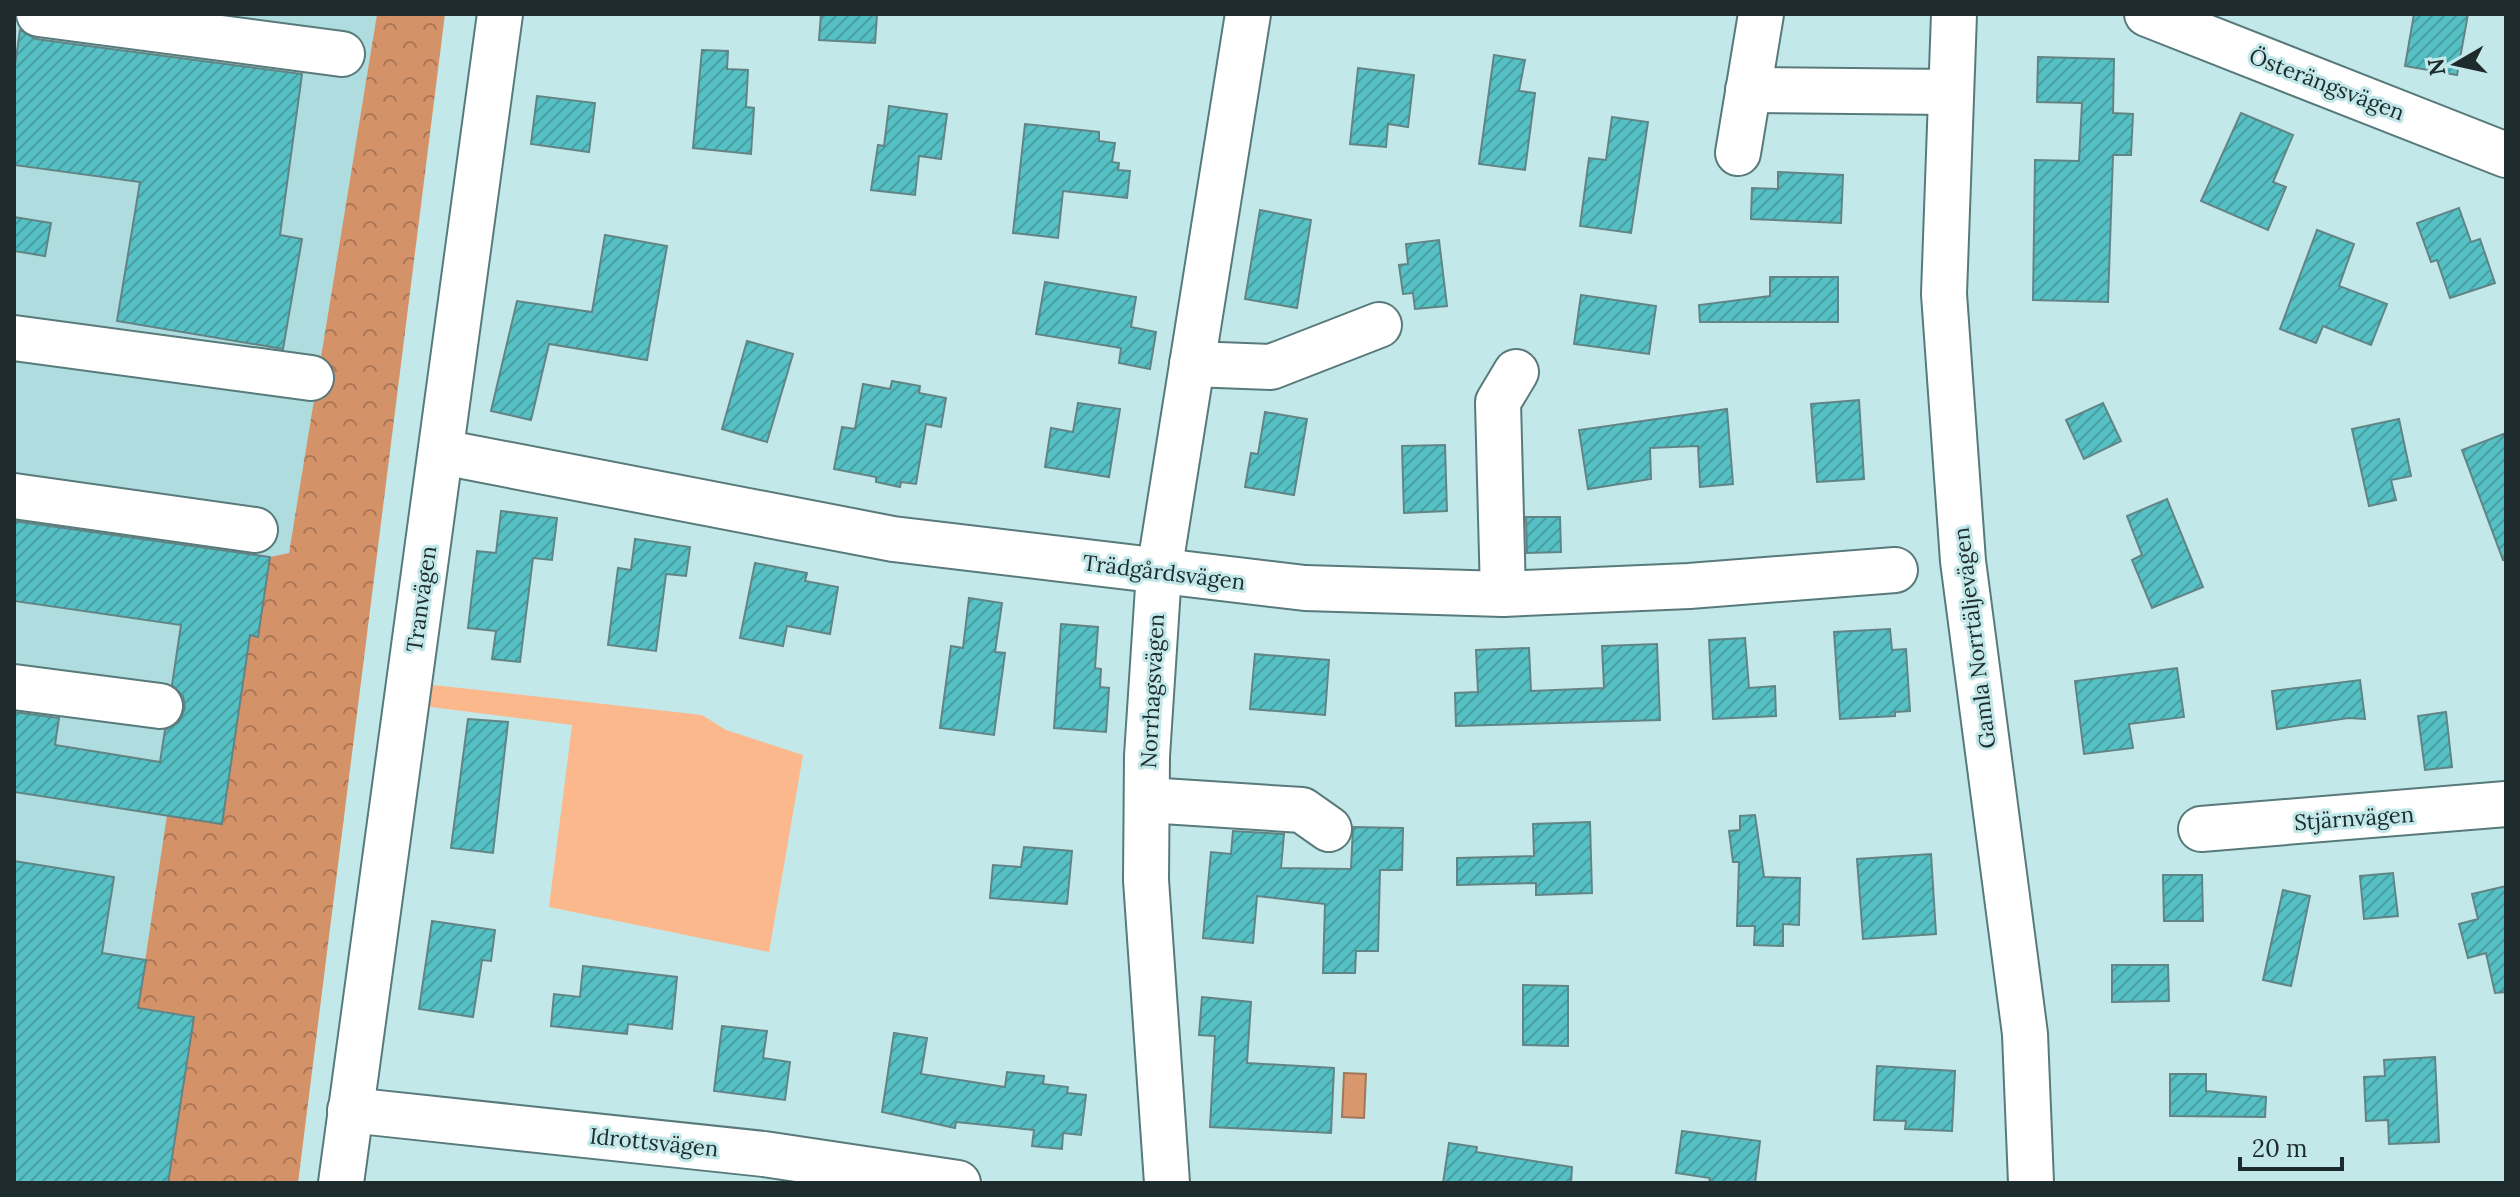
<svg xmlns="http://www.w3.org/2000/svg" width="2520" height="1197" viewBox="0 0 2520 1197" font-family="Lora,serif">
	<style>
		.built { fill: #afdddf }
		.grass { fill: #fcb88d }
		.forest { fill: url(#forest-crowns) }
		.water { fill: #d9976d; stroke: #a1775a; stroke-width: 2 }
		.building { fill: url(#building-hatch); stroke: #628485; stroke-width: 2 }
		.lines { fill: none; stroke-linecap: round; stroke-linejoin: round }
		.minor-casing { stroke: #587a7b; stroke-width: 48 }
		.minor { stroke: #fff; stroke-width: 44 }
		.labels { text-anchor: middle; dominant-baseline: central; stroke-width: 6; stroke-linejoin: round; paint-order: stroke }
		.street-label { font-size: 22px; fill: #1d2b2c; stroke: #c3e8e9 }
	</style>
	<defs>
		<pattern id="forest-crowns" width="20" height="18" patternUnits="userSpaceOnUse" patternTransform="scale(2)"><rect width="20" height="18" fill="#d49268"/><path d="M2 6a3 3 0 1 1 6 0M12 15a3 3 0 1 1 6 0" fill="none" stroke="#ab7756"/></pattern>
		<pattern id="building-hatch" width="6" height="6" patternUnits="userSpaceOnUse" patternTransform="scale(2)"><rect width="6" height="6" fill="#56c1c5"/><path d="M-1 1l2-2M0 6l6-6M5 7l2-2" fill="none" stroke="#479da0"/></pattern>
	</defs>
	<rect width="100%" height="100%" fill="#c3e8e9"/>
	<!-- built -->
	<polygon class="built" points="14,14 377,14 289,553 270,557 258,637 183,626 174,670 243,681 222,824 138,1007 194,1017 168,1183 14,1183"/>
	<!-- grass -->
	<polygon class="grass" points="425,684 702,715 726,730 803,755 769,952 549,907 572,725 423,706"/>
	<!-- forest -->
	<polygon class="forest" points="377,14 445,14 298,1183 168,1183 194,1017 138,1008 167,815 222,824 243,682 174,670 182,626 258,636 270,557 289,553"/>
	<!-- water -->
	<polygon class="water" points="1344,1073 1366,1074 1364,1118 1342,1117"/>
	<!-- building -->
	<g class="building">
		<polygon points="821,14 877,14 875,43 819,40"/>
		<polygon points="2414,14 2468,14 2457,75 2405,66"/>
		<polygon points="20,30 36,39 302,74 280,235 302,239 283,349 117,321 140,182 14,165 14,72"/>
		<polygon points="702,50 728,51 727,69 748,70 746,107 754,108 751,154 693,148"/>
		<polygon points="1494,55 1525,60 1519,91 1535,93 1525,170 1479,164"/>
		<polygon points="2038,57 2114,59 2113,113 2133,114 2131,155 2113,155 2108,302 2033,300 2035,160 2079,161 2082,103 2037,102"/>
		<polygon points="1358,68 1414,75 1408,127 1388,124 1386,147 1350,144"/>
		<polygon points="537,96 595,103 589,152 531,144"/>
		<polygon points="889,106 947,114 941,159 919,156 915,195 871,190 878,145 884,146"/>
		<polygon points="2241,113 2293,135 2273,182 2286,187 2268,230 2201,201"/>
		<polygon points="1612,117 1648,122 1631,233 1580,226 1589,158 1606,160"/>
		<polygon points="1025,124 1099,132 1099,141 1115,143 1112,162 1119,163 1118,170 1130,171 1127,198 1063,191 1058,238 1013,233"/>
		<polygon points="1778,172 1843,175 1841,223 1751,219 1752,188 1778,189"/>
		<polygon points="2459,208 2471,242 2480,239 2495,283 2450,298 2437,260 2431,262 2417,223"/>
		<polygon points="1260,210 1311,220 1297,308 1245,299"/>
		<polygon points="14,217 51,223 45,256 14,251"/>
		<polygon points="2317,230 2354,244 2339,286 2387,304 2371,345 2323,326 2316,343 2280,329"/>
		<polygon points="605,235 667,246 647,360 549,344 531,420 491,411 517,301 592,312"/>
		<polygon points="1439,240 1447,306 1415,309 1413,293 1403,294 1399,265 1408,264 1406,244"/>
		<polygon points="1770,277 1838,277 1838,322 1700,322 1699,305 1770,296"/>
		<polygon points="1045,282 1136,297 1131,327 1156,332 1150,369 1119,363 1121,348 1036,334"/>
		<polygon points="1581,295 1656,306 1649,354 1574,344"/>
		<polygon points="747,341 793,354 767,442 722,429"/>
		<polygon points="892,381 920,386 919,393 946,398 941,427 926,424 916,484 901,482 900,487 876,482 876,477 834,469 842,427 855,429 863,384 890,389"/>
		<polygon points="1859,400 1864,479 1817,482 1811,404"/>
		<polygon points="1078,403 1120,409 1109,477 1045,467 1051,428 1073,432"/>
		<polygon points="2103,403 2121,441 2084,459 2066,420"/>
		<polygon points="1727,409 1733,484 1700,487 1698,446 1650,448 1651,479 1588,489 1579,430"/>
		<polygon points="1265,412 1307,419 1294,495 1245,487 1251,453 1258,454"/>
		<polygon points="2399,419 2411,476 2391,480 2396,500 2369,506 2352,429"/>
		<polygon points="2506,433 2506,559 2503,560 2462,450"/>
		<polygon points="1445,445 1447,511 1404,513 1402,446"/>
		<polygon points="2167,499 2203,587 2152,608 2132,560 2142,555 2127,516"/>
		<polygon points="501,511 557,518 552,560 533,558 520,662 492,659 496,631 468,628 477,551 496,553"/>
		<polygon points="1526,517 1560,517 1561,552 1527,553"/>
		<polygon points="14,521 270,557 258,637 250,635 222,824 14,792 14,712 59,718 55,745 160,762 165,730 179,722 185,708 183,696 172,685 181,625 14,601"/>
		<polygon points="635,539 690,547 686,576 666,574 656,651 608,645 618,568 631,570"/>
		<polygon points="755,563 807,573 805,581 838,587 830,634 787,626 783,646 740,638"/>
		<polygon points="969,598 1002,603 995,652 1005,653 994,735 940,728 951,646 963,648"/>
		<polygon points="1061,624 1098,627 1095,668 1101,669 1100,687 1109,688 1106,732 1054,728"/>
		<polygon points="1890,629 1892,650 1906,649 1910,711 1895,712 1895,716 1840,719 1834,632"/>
		<polygon points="1745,638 1749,688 1775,686 1776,716 1713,719 1709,640"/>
		<polygon points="1657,644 1660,720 1456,726 1455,693 1478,692 1476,650 1529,648 1531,691 1604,688 1602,646"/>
		<polygon points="1255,654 1329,660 1325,715 1250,709"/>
		<polygon points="2177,668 2184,717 2129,724 2133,748 2084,754 2075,681"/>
		<polygon points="2360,680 2365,719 2348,718 2277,729 2272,691"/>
		<polygon points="2446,712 2452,767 2425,770 2418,716"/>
		<polygon points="468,719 508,722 493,853 451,848"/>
		<polygon points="1755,815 1764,877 1800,878 1799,925 1783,924 1783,946 1754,945 1755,926 1737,926 1739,862 1733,862 1729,831 1740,830 1740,816"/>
		<polygon points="1590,822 1592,893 1536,895 1536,883 1457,885 1457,858 1534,856 1533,824"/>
		<polygon points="1353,827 1403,828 1402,870 1380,870 1378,951 1356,951 1355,973 1323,973 1325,904 1257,896 1253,943 1203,938 1211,852 1231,854 1233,831 1284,834 1281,868 1351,869"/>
		<polygon points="1024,847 1072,851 1067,904 990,898 993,865 1021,867"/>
		<polygon points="1931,854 1936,934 1863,939 1857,859"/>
		<polygon points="14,861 114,877 102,953 146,960 138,1008 194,1017 168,1183 14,1183"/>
		<polygon points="2393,873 2398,916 2364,919 2360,876"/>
		<polygon points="2163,875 2202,875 2203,921 2164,921"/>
		<polygon points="2506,886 2506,992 2495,993 2486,953 2468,958 2459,924 2478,919 2472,894"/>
		<polygon points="2283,890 2310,896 2291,986 2263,980"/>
		<polygon points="432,921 495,930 491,961 482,960 473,1017 419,1009"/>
		<polygon points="2112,965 2168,965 2169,1001 2112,1002"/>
		<polygon points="583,966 677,977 672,1029 628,1024 627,1034 551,1026 554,994 580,997"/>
		<polygon points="1523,985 1568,986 1568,1046 1523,1045"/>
		<polygon points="1202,997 1251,1002 1247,1063 1334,1068 1331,1133 1210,1127 1215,1036 1199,1035"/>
		<polygon points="722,1026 767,1031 763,1058 790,1062 785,1100 714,1091"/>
		<polygon points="894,1033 927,1038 921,1074 1005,1087 1007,1072 1044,1076 1043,1084 1068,1087 1067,1093 1086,1095 1081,1135 1063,1133 1062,1149 1032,1146 1034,1130 956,1122 955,1128 882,1112"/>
		<polygon points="2435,1057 2439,1142 2389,1144 2388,1120 2366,1121 2364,1077 2385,1076 2384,1060"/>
		<polygon points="1877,1066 1955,1071 1952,1131 1905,1129 1906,1121 1874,1120"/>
		<polygon points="2170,1074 2206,1074 2206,1091 2266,1097 2265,1117 2170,1116"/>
		<polygon points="1682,1131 1760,1141 1755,1183 1709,1183 1710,1178 1676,1173"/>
		<polygon points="1449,1143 1477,1147 1476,1152 1572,1167 1571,1183 1443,1183"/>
	</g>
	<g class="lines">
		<!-- minor casing -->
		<g class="minor-casing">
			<g id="minor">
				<polyline points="39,14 342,54"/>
				<polyline points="1954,14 1944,294 1963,561 2025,1034 2031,1183"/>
				<polyline points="2147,14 2506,155"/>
				<polyline points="1748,90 1950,92"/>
				<polyline points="1738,153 1761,14"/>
				<polyline points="14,338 311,378"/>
				<polyline points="1192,364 1271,367 1379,325"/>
				<polyline points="442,452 893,539 1305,588 1503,594 1689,586 1895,570"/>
				<polyline points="14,496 255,530"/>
				<polyline points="1503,594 1498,402 1516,372"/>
				<polyline points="14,687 160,706"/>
				<polyline points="1147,800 1302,810 1329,829"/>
				<polyline points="2201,829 2506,804"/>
				<polyline points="350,1110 764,1154 958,1183"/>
				<polyline points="341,1183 500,14"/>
				<polyline points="1167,1183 1146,880 1147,756 1159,572 1248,14"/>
			</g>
		</g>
		<!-- minor -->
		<use href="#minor" class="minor"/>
	</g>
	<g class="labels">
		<!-- street labels -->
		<g class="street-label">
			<text transform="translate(2327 84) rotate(21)">Österängsvägen</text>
			<text transform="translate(1164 572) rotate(7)">Trädgårdsvägen</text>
			<text transform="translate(421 599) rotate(-82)">Tranvägen</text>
			<text transform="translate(1974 638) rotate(-97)">Gamla Norrtäljevägen</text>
			<text transform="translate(1152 691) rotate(-87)">Norrhagsvägen</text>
			<text transform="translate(2354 818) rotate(-4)">Stjärnvägen</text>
			<text transform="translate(654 1142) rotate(6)">Idrottsvägen</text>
		</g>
	</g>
	<!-- border -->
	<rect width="2520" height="1197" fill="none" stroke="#1d2b2c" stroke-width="32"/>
	<!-- north arrow -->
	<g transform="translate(2456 64) rotate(261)" stroke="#c3e8e9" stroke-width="6" paint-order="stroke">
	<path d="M0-6L14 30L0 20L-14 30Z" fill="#1d2b2c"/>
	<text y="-12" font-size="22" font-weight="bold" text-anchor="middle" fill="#1d2b2c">N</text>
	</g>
	<!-- scale -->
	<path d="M2240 1157v12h102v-12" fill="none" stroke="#1d2b2c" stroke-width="4"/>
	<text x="2252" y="1157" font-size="24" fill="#1d2b2c" stroke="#c3e8e9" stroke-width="6" paint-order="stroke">20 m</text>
</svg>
